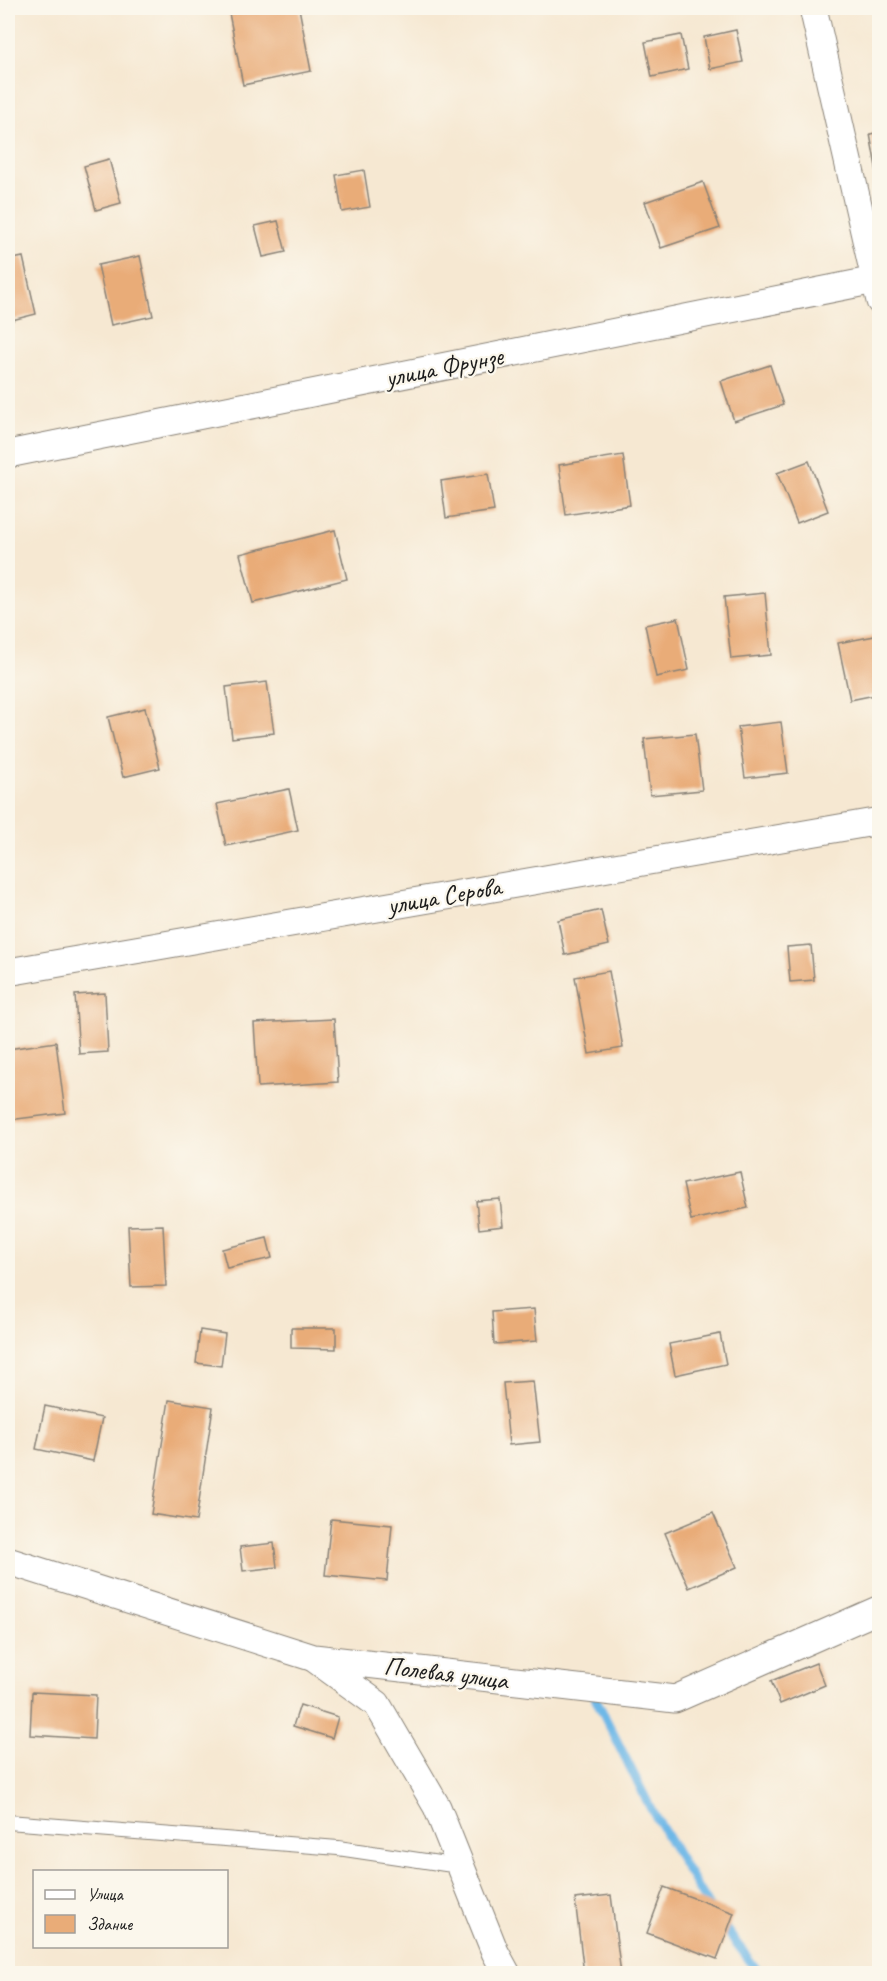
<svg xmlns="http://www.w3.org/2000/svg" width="887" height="1981" viewBox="0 0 887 1981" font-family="Caveat,sans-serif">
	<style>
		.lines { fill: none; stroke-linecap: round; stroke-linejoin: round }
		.stream { stroke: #6eb8e7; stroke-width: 9 }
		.building { fill: #e9ac78 }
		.lane-casing { stroke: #898277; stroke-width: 16 }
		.street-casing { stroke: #898277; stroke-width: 29 }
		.path { stroke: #898277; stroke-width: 4; stroke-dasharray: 4.5 4.5; stroke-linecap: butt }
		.lane { stroke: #fff; stroke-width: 14 }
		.street { stroke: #fff; stroke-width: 27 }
		.labels { text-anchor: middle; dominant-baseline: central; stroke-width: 4.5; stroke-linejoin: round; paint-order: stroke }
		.street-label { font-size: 26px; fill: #1c1c1c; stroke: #fbf7ec }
	</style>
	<rect width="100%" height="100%" fill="#fbf7ec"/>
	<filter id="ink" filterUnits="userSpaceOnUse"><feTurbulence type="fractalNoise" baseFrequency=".0167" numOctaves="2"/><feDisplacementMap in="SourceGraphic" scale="12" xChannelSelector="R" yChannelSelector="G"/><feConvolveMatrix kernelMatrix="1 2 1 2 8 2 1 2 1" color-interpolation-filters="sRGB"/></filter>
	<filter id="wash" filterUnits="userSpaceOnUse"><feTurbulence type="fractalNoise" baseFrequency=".008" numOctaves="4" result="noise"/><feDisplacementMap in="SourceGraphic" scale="24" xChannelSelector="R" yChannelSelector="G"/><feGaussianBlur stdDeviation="1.35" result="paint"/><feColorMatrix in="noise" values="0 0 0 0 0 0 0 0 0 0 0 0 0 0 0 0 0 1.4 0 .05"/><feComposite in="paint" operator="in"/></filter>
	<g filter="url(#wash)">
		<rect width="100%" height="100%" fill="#f6e8d2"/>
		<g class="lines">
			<!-- stream -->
			<g class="stream">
				<polyline points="594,1695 651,1809 712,1912"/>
				<polyline points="721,1923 760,1974"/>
			</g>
		</g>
		<g id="blocks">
			<!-- building -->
			<g class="building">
				<polygon points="228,8 299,8 311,71 243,85"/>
				<polygon points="736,30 743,62 710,69 704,37"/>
				<polygon points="681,35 688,69 652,77 645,42"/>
				<polygon points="880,132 880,178 878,178 870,134"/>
				<polygon points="109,159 121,203 96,210 84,166"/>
				<polygon points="364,170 370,207 342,212 336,175"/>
				<polygon points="703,182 720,228 661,248 645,202"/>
				<polygon points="278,221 286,252 263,257 255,226"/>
				<polygon points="140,256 153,316 111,325 98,265"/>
				<polygon points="23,257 36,314 8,321 8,260"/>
				<polygon points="770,365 783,405 734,421 721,381"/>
				<polygon points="623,455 630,505 566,515 559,465"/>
				<polygon points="809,461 828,511 797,523 777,473"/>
				<polygon points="488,474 494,511 446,518 441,481"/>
				<polygon points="335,530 347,579 253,603 240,554"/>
				<polygon points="765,593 771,655 731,659 724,597"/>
				<polygon points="678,618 689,670 656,677 645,625"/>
				<polygon points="880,635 880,694 850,700 838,643"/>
				<polygon points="267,682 274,733 232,738 226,687"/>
				<polygon points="145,708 160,768 123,777 108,717"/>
				<polygon points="781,722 788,773 745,778 738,727"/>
				<polygon points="695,734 702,790 650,795 644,739"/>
				<polygon points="289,789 298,830 226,846 217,804"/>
				<polygon points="601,910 609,945 565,955 558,920"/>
				<polygon points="811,945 814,980 790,982 787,947"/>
				<polygon points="609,971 623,1048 589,1054 575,977"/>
				<polygon points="105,993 108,1052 79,1054 75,995"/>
				<polygon points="334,1019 338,1082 258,1087 254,1023"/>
				<polygon points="56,1042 65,1113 9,1120 8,1049"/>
				<polygon points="740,1172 748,1208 691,1220 683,1184"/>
				<polygon points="500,1199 503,1226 479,1229 476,1201"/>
				<polygon points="163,1225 166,1286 131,1287 128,1226"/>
				<polygon points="267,1238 272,1258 227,1268 222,1249"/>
				<polygon points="534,1309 537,1341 494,1344 492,1312"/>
				<polygon points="291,1328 336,1328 336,1349 291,1348"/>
				<polygon points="200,1330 225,1334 221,1366 196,1363"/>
				<polygon points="720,1334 726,1364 675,1375 669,1344"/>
				<polygon points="533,1381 540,1442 509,1445 503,1383"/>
				<polygon points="169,1400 213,1407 196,1521 151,1514"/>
				<polygon points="45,1406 102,1418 93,1461 36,1449"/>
				<polygon points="713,1513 737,1567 689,1588 665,1533"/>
				<polygon points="331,1519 392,1525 387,1581 325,1575"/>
				<polygon points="274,1543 277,1567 243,1571 240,1547"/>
				<polygon points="816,1663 825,1685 780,1704 771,1681"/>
				<polygon points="32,1692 96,1695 94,1739 30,1735"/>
				<polygon points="300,1705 338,1717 332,1738 293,1726"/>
				<polygon points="664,1887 734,1913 717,1959 647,1933"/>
				<polygon points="611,1895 621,1974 584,1974 575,1899"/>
			</g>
		</g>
	</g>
	<g filter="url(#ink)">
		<use href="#blocks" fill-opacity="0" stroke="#898277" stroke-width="1.5"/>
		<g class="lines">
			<!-- lane casing -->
			<g class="lane-casing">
				<polyline id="lane" points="8,1822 338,1848 459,1866"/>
			</g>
			<!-- street casing -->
			<g class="street-casing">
				<g id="street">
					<polyline points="813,8 880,301"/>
					<polyline points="8,454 880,279"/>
					<polyline points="8,972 880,821"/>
					<polyline points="8,1561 314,1658 675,1699 880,1609"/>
					<polyline points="315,1659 377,1704 437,1807 495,1952 507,1974"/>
				</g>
			</g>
			<!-- path -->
			<polyline class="path" points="8,1969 70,1974"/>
			<!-- lane -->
			<use href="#lane" class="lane"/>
			<!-- street -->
			<use href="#street" class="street"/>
		</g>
	</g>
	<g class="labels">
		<!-- street labels -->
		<g class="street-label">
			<text transform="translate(444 367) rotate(-11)">улица Фрунзе</text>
			<text transform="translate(444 896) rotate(-10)">улица Серова</text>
			<text transform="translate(446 1673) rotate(7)">Полевая улица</text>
		</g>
	</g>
	<!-- margin -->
	<rect width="887" height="1981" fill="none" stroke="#fbf7ec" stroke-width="30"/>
	<!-- legend -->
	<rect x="33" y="1870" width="195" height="78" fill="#fbf7ec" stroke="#a29f99" stroke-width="1.5"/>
	<rect x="45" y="1890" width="30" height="9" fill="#ffffff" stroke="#a29f99" stroke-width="1.5"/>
	<text x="87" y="1900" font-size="18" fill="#1c1c1c">Улица</text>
	<rect x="45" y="1915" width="30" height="18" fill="#e9ac78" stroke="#a29f99" stroke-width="1.5"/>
	<text x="87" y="1930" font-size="18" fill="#1c1c1c">Здание</text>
</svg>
